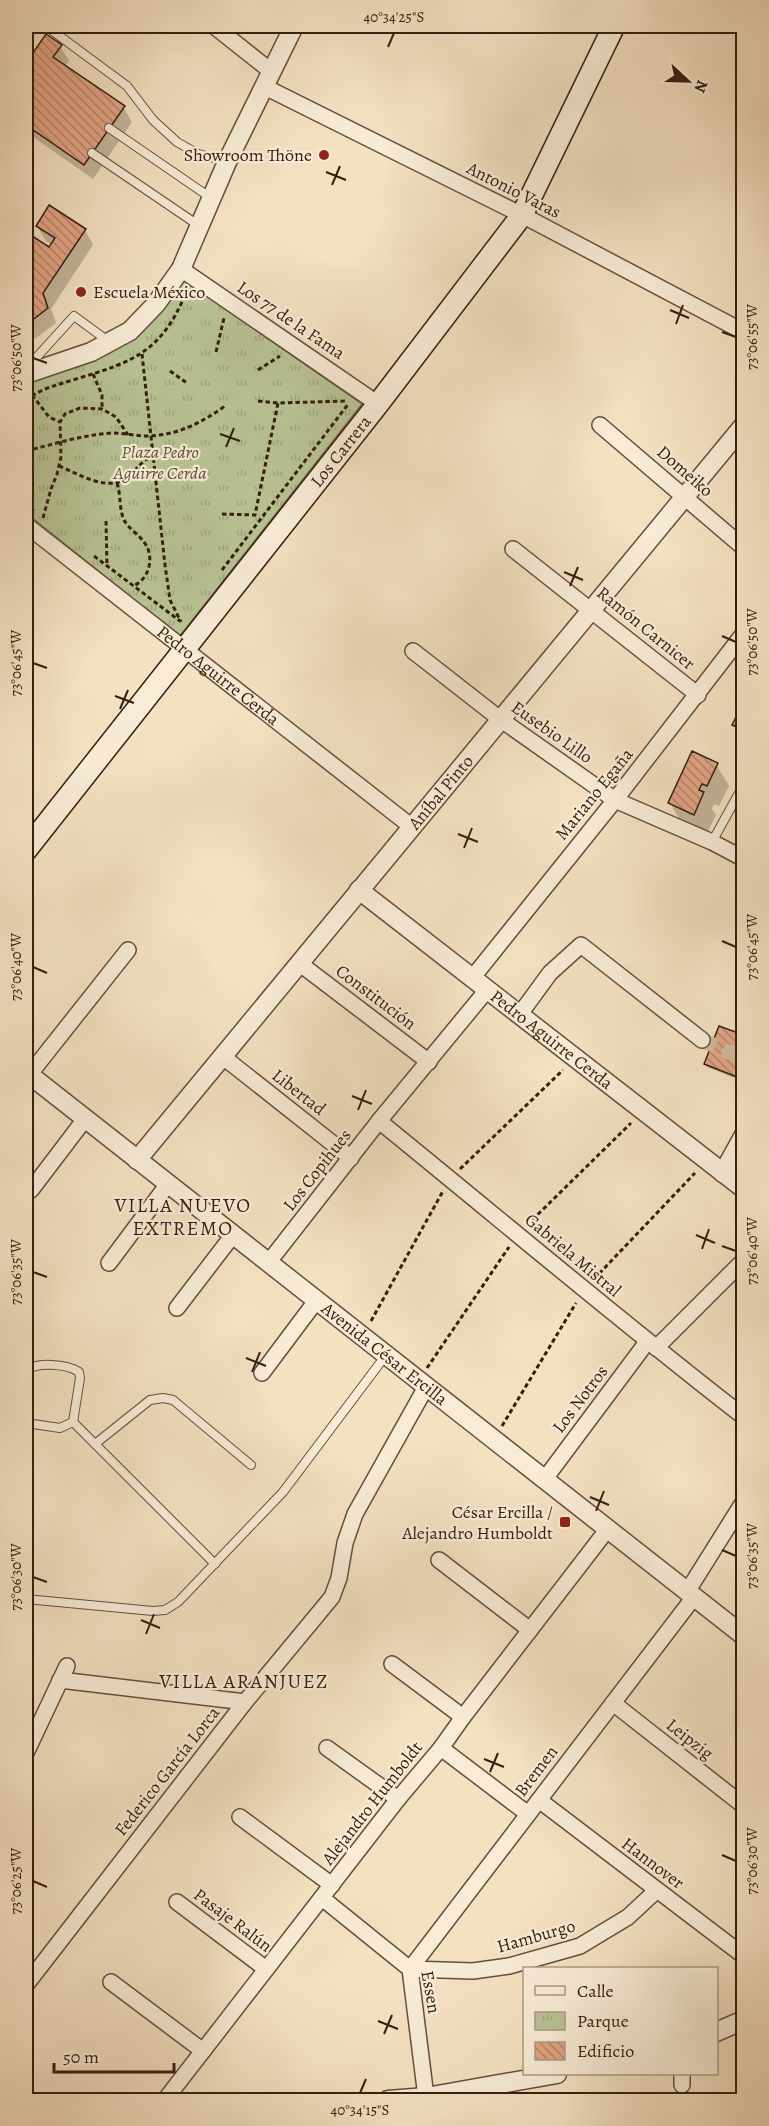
<svg xmlns="http://www.w3.org/2000/svg" width="769" height="2126" viewBox="0 0 769 2126" font-family="Alegreya,serif">
	<style>
		.park { fill: url(#park-tufts); stroke: #767052; stroke-width: 1.5 }
		.shadow { fill: #0003 }
		.building { fill: url(#building-back-hatch); stroke: #341e10; stroke-width: 1.5 }
		.lines { fill: none; stroke-linecap: round; stroke-linejoin: round }
		.minor-tunnel { stroke: #ceba9e; stroke-width: 15; stroke-dasharray: 15 8; stroke-linecap: butt }
		.service-casing { stroke: #644f3c; stroke-width: 10 }
		.minor-casing { stroke: #644f3c; stroke-width: 18 }
		.tertiary-casing { stroke: #644f3c; stroke-width: 21 }
		.secondary-casing { stroke: #341e10; stroke-width: 24 }
		.path { stroke: #341e10; stroke-width: 3; stroke-dasharray: 4.5 3; stroke-linecap: butt }
		.service { stroke: #f8ecd7; stroke-width: 8 }
		.minor { stroke: #f8ecd7; stroke-width: 15 }
		.tertiary { stroke: #f8ecd7; stroke-width: 18 }
		.secondary { stroke: #f8ecd7; stroke-width: 21 }
		.ticks { fill: none; stroke: #341e10; stroke-width: 2 }
		.poi-dot { fill: #8f2418; stroke: #f8ecd7; stroke-width: 2 }
		.labels { text-anchor: middle; dominant-baseline: central; stroke-width: 4.5; stroke-linejoin: round; paint-order: stroke }
		.poi-label { font-size: 18px; fill: #341e10; stroke: #f8ecd7; text-anchor: end }
		.street-label { font-size: 18px; fill: #341e10; stroke: #f8ecd7 }
		.park-label { font-size: 18px; font-style: italic; fill: #5c5038; stroke: #f8ecd7 }
		.neighbourhood-label { font-size: 20px; letter-spacing: 1.5px; fill: #341e10; stroke: #f8ecd7 }
		.neatline { fill: none; stroke: #341e10; stroke-width: 2 }
		.ticks-label { font-size: 15px; text-anchor: middle; fill: #341e10 }
	</style>
	<defs>
		<pattern id="park-tufts" width="24" height="20" patternUnits="userSpaceOnUse" patternTransform="scale(1.5)"><rect width="24" height="20" fill="#b9c395"/><path d="M3 7l-1-3M5 7V3M7 7l1-3M15 17l-1-3M17 17v-4M19 17l1-3" fill="none" stroke="#a0a77f"/></pattern>
		<pattern id="building-back-hatch" width="6" height="6" patternUnits="userSpaceOnUse" patternTransform="scale(1.5)"><rect width="6" height="6" fill="#e2a485"/><path d="M-1 5l2 2M0 0l6 6M5-1l2 2" fill="none" stroke="#b8856b"/></pattern>
	</defs>
	<rect width="100%" height="100%" fill="#f4e1c2"/>
	<filter id="stains"><feTurbulence type="fractalNoise" baseFrequency=".00333" numOctaves="4"/><feColorMatrix values="0 0 0 0 .2 0 0 0 0 .09 0 0 0 0 .02 0 0 0 .5 -.17"/></filter>
	<radialGradient id="worn" r=".72"><stop offset=".6" stop-color="#630" stop-opacity="0"/><stop offset="1" stop-color="#630" stop-opacity=".3"/></radialGradient>
	<!-- park -->
	<polygon class="park" points="181,278 362,404 180,636 26,513 26,381 93,358"/>
	<!-- shadow -->
	<g class="shadow">
		<polygon points="46,36 60,46 69,61 65,66 123,107 132,122 93,179 26,132 26,66"/>
		<polygon points="37,226 85,230 93,245 51,309 56,323 28,344 26,341 26,234 50,249 52,245 46,241"/>
		<polygon points="744,705 744,742 734,725"/>
		<polygon points="716,764 729,786 719,806 714,804 712,809 716,815 706,835 683,825 670,803"/>
		<polygon points="744,1037 744,1068 739,1080 707,1067 705,1064"/>
	</g>
	<!-- building -->
	<g class="building">
		<polygon points="46,34 62,45 53,57 125,106 84,165 26,125 26,63"/>
		<polygon points="49,205 86,229 43,293 48,308 26,325 26,232 49,247 55,238 36,226"/>
		<polygon points="744,701 744,730 732,725"/>
		<polygon points="692,751 718,763 707,786 702,784 699,790 704,792 694,815 668,803"/>
		<polygon points="719,1026 744,1035 744,1062 737,1077 704,1064"/>
	</g>
	<g class="lines">
		<!-- minor-tunnel -->
		<polyline class="minor-tunnel" points="702,1040 744,1059"/>
		<!-- service casing -->
		<g class="service-casing">
			<g id="service">
				<polyline points="46,26 127,86 153,120 177,142 198,154 226,161"/>
				<polyline points="109,128 211,198"/>
				<polyline points="92,153 198,225"/>
				<polyline points="26,369 74,316 108,341"/>
				<polyline points="712,842 744,784"/>
				<path d="M26 1372C34 1361 67 1364 79 1372L80 1378 73 1422"/>
				<polyline points="73,1422 215,1564"/>
				<polyline points="26,1423 60,1428 73,1422"/>
				<polyline points="95,1444 150,1400 163,1398 173,1400 251,1465"/>
				<polyline points="26,1599 153,1611 165,1610 178,1602 283,1492 386,1355"/>
			</g>
		</g>
		<!-- minor casing -->
		<g class="minor-casing">
			<g id="minor">
				<polyline points="214,26 272,72"/>
				<polyline points="265,87 522,215 744,332"/>
				<polyline points="181,269 378,404"/>
				<polyline points="600,425 744,548"/>
				<path id="s1" d="M26 525 412 827"/>
				<polyline points="513,549 698,695"/>
				<polyline points="413,651 500,719 615,800 712,842 744,859"/>
				<polyline points="299,963 429,1062"/>
				<polyline points="473,977 615,800 744,633"/>
				<polyline points="520,1014 550,973 581,945 702,1040"/>
				<polyline points="222,1056 351,1158"/>
				<polyline points="29,1075 128,950"/>
				<path d="M379 1121C501 1220 620 1321 744 1417"/>
				<polyline points="31,1190 85,1119"/>
				<polyline points="109,1263 168,1184"/>
				<polyline points="268,1263 379,1121 487,990"/>
				<polyline points="177,1308 233,1235"/>
				<polyline points="656,1348 744,1260"/>
				<polyline points="262,1373 316,1301"/>
				<polyline points="544,1480 647,1342"/>
				<polyline points="439,1560 530,1630"/>
				<polyline points="687,1592 744,1501"/>
				<polyline points="392,1664 463,1717"/>
				<polyline points="60,1680 245,1702"/>
				<polyline points="613,1703 744,1806"/>
				<polyline points="327,1748 398,1799"/>
				<polyline points="441,1748 528,1814"/>
				<polyline points="26,1753 67,1666"/>
				<polyline points="539,1800 744,1956"/>
				<polyline points="240,1817 332,1885"/>
				<polyline points="322,1898 410,1969 426,2097"/>
				<polyline points="177,1902 266,1969"/>
				<polyline points="410,1969 694,1597"/>
				<polyline points="410,1969 473,1971 509,1966 580,1946 628,1917 657,1890"/>
				<polyline points="111,1982 203,2051"/>
				<polyline points="26,1985 245,1702 332,1597 339,1578 345,1543 355,1514 426,1387"/>
				<polyline points="682,2074 682,2085"/>
				<polyline points="167,2100 168,2096 398,1799 441,1748 463,1717 607,1530"/>
			</g>
		</g>
		<!-- tertiary casing -->
		<g class="tertiary-casing">
			<g id="tertiary">
				<polyline points="26,374 91,352 130,331 156,304 181,269 227,162 294,26"/>
				<path id="s2" d="M359 890 744 1189"/>
				<path id="s3" d="M26 1072 744 1636"/>
				<path id="s4" d="M137 1160 744 425"/>
				<polyline points="723,1173 744,1135"/>
				<polyline points="716,2032 744,2020"/>
				<polyline points="388,2100 426,2097 557,2074"/>
			</g>
		</g>
		<!-- secondary casing -->
		<g class="secondary-casing">
			<g id="secondary">
				<path id="s5" d="M26 850 378 404 522 215 614 26"/>
			</g>
		</g>
		<!-- path -->
		<g class="path">
			<polyline points="216,352 224,318"/>
			<polyline points="142,354 165,565 170,600 181,622"/>
			<polyline points="258,370 280,356"/>
			<polyline points="170,371 187,383"/>
			<polyline points="93,374 102,395 102,409"/>
			<polyline points="32,395 49,417 60,422"/>
			<path d="M26 401C40 388 58 385 76 379 133 362 161 352 185 295"/>
			<polyline points="258,401 278,403 346,401"/>
			<path d="M26 451C54 444 82 435 112 433 124 433 136 436 148 436 178 435 201 423 225 406"/>
			<path d="M59 466C79 474 110 494 129 476 140 466 140 462 154 455"/>
			<path d="M117 483C121 495 119 509 124 520 128 528 139 535 144 542 155 556 150 579 133 586"/>
			<polyline points="26,505 34,511"/>
			<polyline points="222,514 255,515 278,403"/>
			<polyline points="43,518 51,489 57,474 61,457 60,422 65,414 80,408 102,409 116,417 128,435"/>
			<polyline points="106,521 107,566"/>
			<polyline points="94,556 180,621"/>
			<polyline points="222,570 349,403"/>
			<polyline points="460,1169 563,1070"/>
			<polyline points="527,1225 631,1123"/>
			<polyline points="594,1279 695,1173"/>
			<polyline points="371,1321 443,1191"/>
			<polyline points="427,1368 509,1247"/>
			<polyline points="502,1426 576,1303"/>
		</g>
		<!-- service -->
		<use href="#service" class="service"/>
		<!-- minor -->
		<use href="#minor" class="minor"/>
		<!-- tertiary -->
		<use href="#tertiary" class="tertiary"/>
		<!-- secondary -->
		<use href="#secondary" class="secondary"/>
	</g>
	<!-- ticks -->
	<path class="ticks" d="M388 47 394 33M326 172 346 180M332 185 340 166M670 310 689 318M676 324 683 305M722 332 736 337M33 358 47 363M220 434 240 441M226 447 234 428M564 572 583 580M570 586 578 567M722 636 736 642M33 663 47 668M115 696 134 703M120 709 128 690M458 834 478 842M464 848 472 828M722 941 736 947M33 967 47 973M352 1096 372 1104M358 1110 366 1090M696 1235 715 1243M722 1246 736 1251M702 1249 709 1229M33 1272 47 1277M246 1358 266 1366M252 1372 260 1352M590 1497 609 1505M596 1511 604 1491M722 1550 736 1556M33 1577 47 1582M141 1620 160 1628M146 1634 154 1614M484 1759 504 1767M490 1772 498 1753M722 1855 736 1861M33 1881 47 1887M378 2021 398 2029M384 2034 392 2015M360 2093 366 2079"/>
	<!-- markers -->
	<g class="poi-dot">
		<circle cx="324" cy="155" r="6"/>
		<circle cx="81" cy="292" r="6"/>
		<rect x="559" y="1516" width="12" height="12" rx="3"/>
	</g>
	<g class="labels">
		<!-- poi labels -->
		<g class="poi-label">
			<text x="312" y="155">Showroom Thöne</text>
			<text x="93" y="292" text-anchor="start">Escuela México</text>
			<text x="553" y="1512">César Ercilla /<tspan x="553" dy="21">Alejandro Humboldt</tspan></text>
		</g>
		<!-- street labels -->
		<g class="street-label">
			<text transform="translate(514 190) rotate(27)">Antonio Varas</text>
			<text transform="translate(291 320) rotate(34)">Los 77 de la Fama</text>
			<text stroke="none"><textPath href="#s5" startOffset="508">Los Carrera</textPath></text>
			<text transform="translate(685 471) rotate(41)">Domeiko</text>
			<text transform="translate(646 628) rotate(39)">Ramón Carnicer</text>
			<text stroke="none"><textPath href="#s1" startOffset="244">Pedro Aguirre Cerda</textPath></text>
			<text transform="translate(552 732) rotate(35)">Eusebio Lillo</text>
			<text stroke="none"><textPath href="#s4" startOffset="477">Aníbal Pinto</textPath></text>
			<text transform="translate(594 794) rotate(-51)">Mariano Egaña</text>
			<text transform="translate(376 997) rotate(37)">Constitución</text>
			<text stroke="none"><textPath href="#s2" startOffset="244">Pedro Aguirre Cerda</textPath></text>
			<text transform="translate(299 1092) rotate(38)">Libertad</text>
			<text transform="translate(317 1170) rotate(-52)">Los Copihues</text>
			<text transform="translate(573 1255) rotate(40)">Gabriela Mistral</text>
			<text stroke="none"><textPath href="#s3" startOffset="456">Avenida César Ercilla</textPath></text>
			<text transform="translate(580 1399) rotate(-53)">Los Notros</text>
			<text transform="translate(690 1739) rotate(38)">Leipzig</text>
			<text transform="translate(167 1771) rotate(-52)">Federico García Lorca</text>
			<text transform="translate(536 1771) rotate(-53)">Bremen</text>
			<text transform="translate(372 1803) rotate(-52)">Alejandro Humboldt</text>
			<text transform="translate(653 1863) rotate(37)">Hannover</text>
			<text transform="translate(233 1920) rotate(37)">Pasaje Ralún</text>
			<text transform="translate(536 1936) rotate(-16)">Hamburgo</text>
			<text transform="translate(431 1992) rotate(80)">Essen</text>
		</g>
		<!-- park labels -->
		<g class="park-label">
			<text x="160" y="452">Plaza Pedro<tspan x="160" dy="21">Aguirre Cerda</tspan></text>
		</g>
		<!-- neighbourhood labels -->
		<g class="neighbourhood-label">
			<text x="183" y="1205">VILLA NUEVO<tspan x="183" dy="23">EXTREMO</tspan></text>
			<text x="244" y="1681">VILLA ARANJUEZ</text>
		</g>
	</g>
	<!-- margin -->
	<rect width="769" height="2126" fill="none" stroke="#f4e1c2" stroke-width="66"/>
	<!-- legend -->
	<rect x="523" y="1967" width="195" height="108" fill="#f8ecd7" stroke="#aa9a87" stroke-width="1.5"/>
	<rect x="535" y="1986" width="30" height="9" fill="#f8ecd7" stroke="#aa9a87" stroke-width="1.5"/>
	<text x="577" y="1997" font-size="18" fill="#341e10">Calle</text>
	<rect x="535" y="2012" width="30" height="18" fill="url(#park-tufts)" stroke="#aa9a87" stroke-width="1.5"/>
	<text x="577" y="2027" font-size="18" fill="#341e10">Parque</text>
	<rect x="535" y="2042" width="30" height="18" fill="url(#building-back-hatch)" stroke="#aa9a87" stroke-width="1.5"/>
	<text x="577" y="2057" font-size="18" fill="#341e10">Edificio</text>
	<!-- north arrow -->
	<g transform="translate(688 81) rotate(112)" stroke="#f8ecd7" stroke-width="4.5" paint-order="stroke">
	<path d="M0-4.5L10 22L0 15L-10 22Z" fill="#341e10"/>
	<text y="-9" font-size="16" font-weight="bold" text-anchor="middle" fill="#341e10">N</text>
	</g>
	<!-- scale -->
	<path d="M54 2063v9h120v-9" fill="none" stroke="#341e10" stroke-width="3"/>
	<text x="63" y="2063" font-size="18" fill="#341e10" stroke="#f8ecd7" stroke-width="4.5" paint-order="stroke">50 m</text>
	<rect x="33" y="33" width="703" height="2060" class="neatline"/>
	<g class="ticks-label">
		<text x="394" y="22">40°34'25"S</text>
		<text transform="translate(752 337) rotate(-90)" y="5">73°06'55"W</text>
		<text transform="translate(16 358) rotate(-90)" y="5">73°06'50"W</text>
		<text transform="translate(752 642) rotate(-90)" y="5">73°06'50"W</text>
		<text transform="translate(16 663) rotate(-90)" y="5">73°06'45"W</text>
		<text transform="translate(752 947) rotate(-90)" y="5">73°06'45"W</text>
		<text transform="translate(16 967) rotate(-90)" y="5">73°06'40"W</text>
		<text transform="translate(752 1251) rotate(-90)" y="5">73°06'40"W</text>
		<text transform="translate(16 1272) rotate(-90)" y="5">73°06'35"W</text>
		<text transform="translate(752 1556) rotate(-90)" y="5">73°06'35"W</text>
		<text transform="translate(16 1577) rotate(-90)" y="5">73°06'30"W</text>
		<text transform="translate(752 1861) rotate(-90)" y="5">73°06'30"W</text>
		<text transform="translate(16 1881) rotate(-90)" y="5">73°06'25"W</text>
		<text x="360" y="2115">40°34'15"S</text>
	</g>
	<rect width="100%" height="100%" filter="url(#stains)"/>
	<rect width="100%" height="100%" fill="url(#worn)"/>
</svg>
